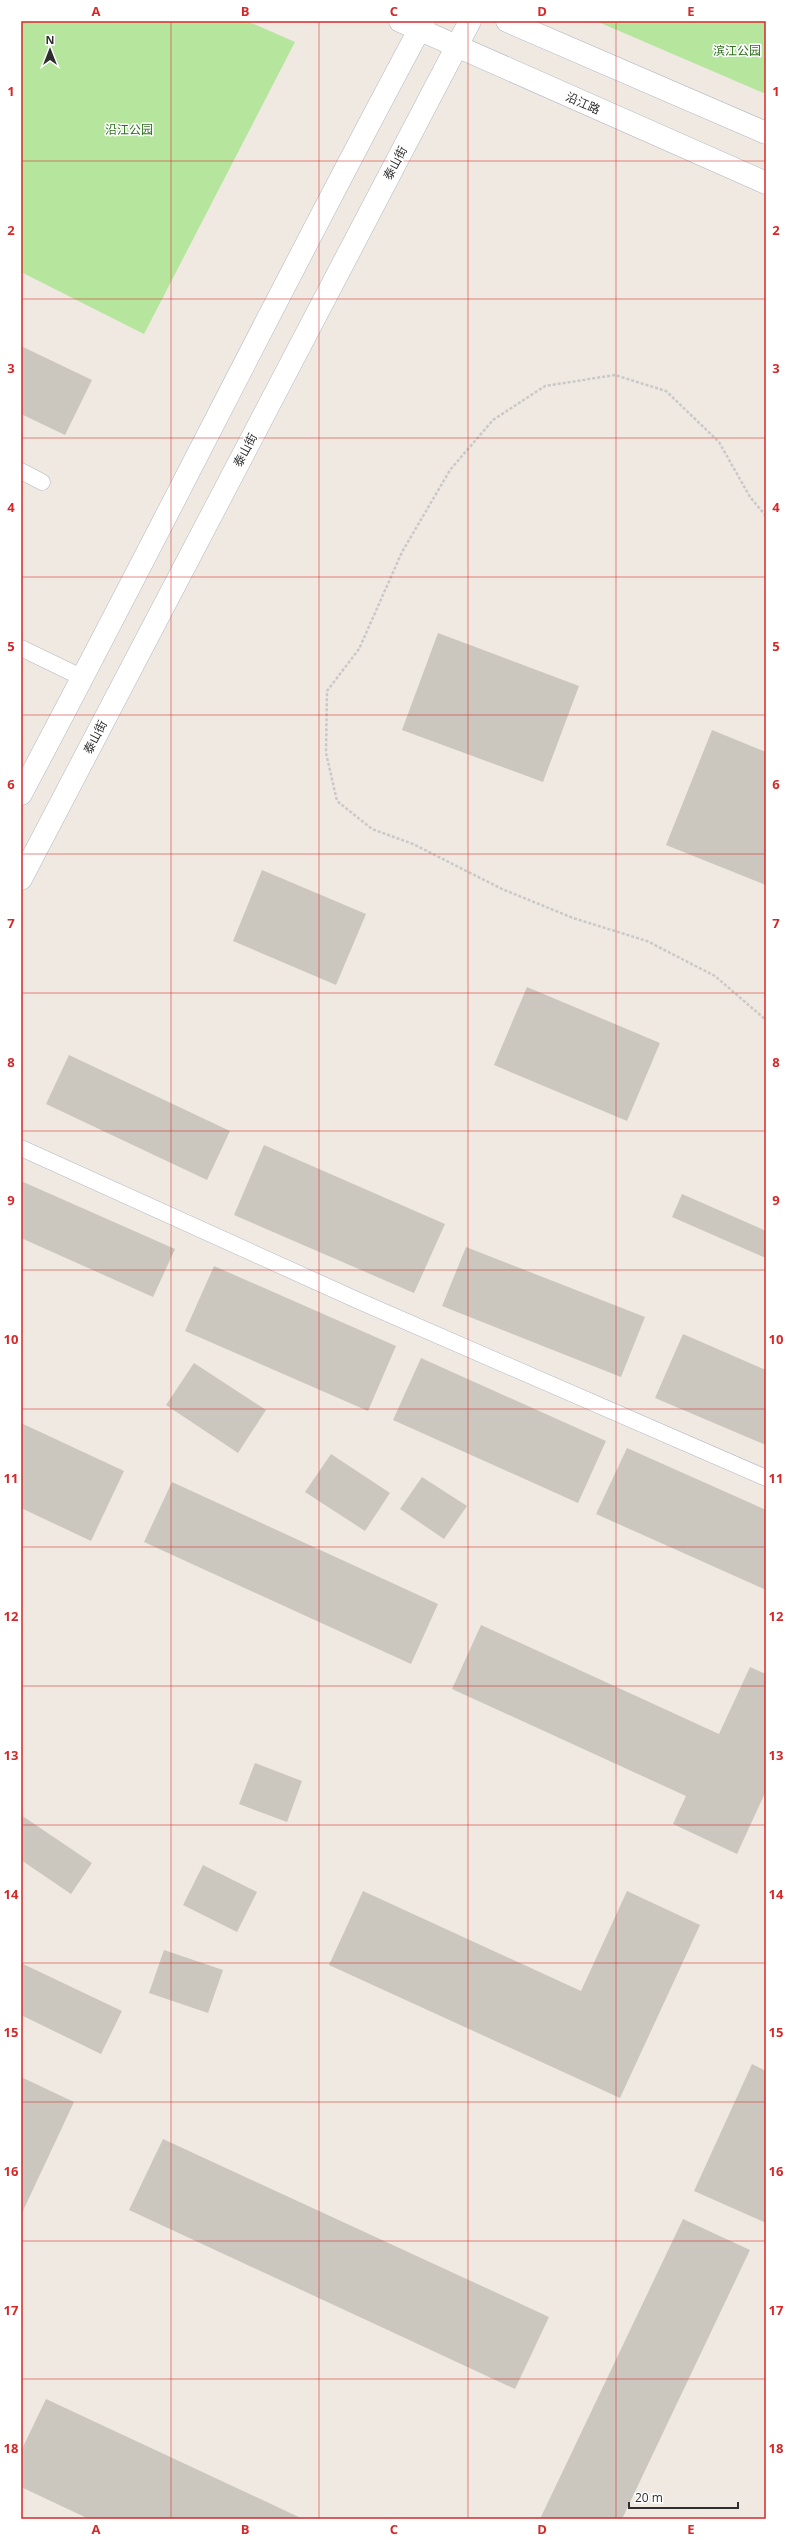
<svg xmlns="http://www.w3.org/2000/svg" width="787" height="2540" viewBox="0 0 787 2540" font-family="'Open Sans','Noto Sans SC',sans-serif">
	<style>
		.green { fill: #b6e59e }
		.building { fill: #cbc7bf }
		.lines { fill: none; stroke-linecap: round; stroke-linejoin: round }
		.lane-casing { stroke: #b4b7c1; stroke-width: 17 }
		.secondary-casing { stroke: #b4b7c1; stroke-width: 23 }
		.path { stroke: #c9c9c9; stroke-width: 2.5; stroke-dasharray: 3 2; stroke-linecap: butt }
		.lane { stroke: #fff; stroke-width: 16 }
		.secondary { stroke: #fff; stroke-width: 22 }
		.grid { fill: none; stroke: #d62828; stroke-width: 1; stroke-opacity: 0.55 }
		.labels { text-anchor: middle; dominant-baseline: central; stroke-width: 3; stroke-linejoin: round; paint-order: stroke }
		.park-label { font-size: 12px; fill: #2c6e1b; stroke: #fff }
		.street-label { font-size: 12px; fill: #2e2e2e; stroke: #fff }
		.neatline { fill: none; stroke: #d62828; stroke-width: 1.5 }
		.grid-label { font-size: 13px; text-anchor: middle; font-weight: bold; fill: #d62828 }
	</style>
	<rect width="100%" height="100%" fill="#efe9e1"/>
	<!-- green -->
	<g class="green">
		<polygon points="21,21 247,21 295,42 144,334 21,272"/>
		<polygon points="596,21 766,21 766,94"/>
	</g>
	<!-- building -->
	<g class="building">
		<polygon points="21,346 92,380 65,435 21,414"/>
		<polygon points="438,633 579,686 543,782 402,730"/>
		<polygon points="712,730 766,752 766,885 666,845"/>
		<polygon points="262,870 366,914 336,985 233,941"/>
		<polygon points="527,987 660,1043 627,1121 494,1065"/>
		<polygon points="69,1055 230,1131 207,1180 46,1104"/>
		<polygon points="264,1145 445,1224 414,1293 234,1215"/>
		<polygon points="21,1181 175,1249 153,1297 21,1238"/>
		<polygon points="682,1194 766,1231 766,1258 672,1217"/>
		<polygon points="466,1247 645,1317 621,1377 442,1306"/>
		<polygon points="214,1266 396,1346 368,1411 185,1331"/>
		<polygon points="683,1334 766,1370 766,1445 655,1398"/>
		<polygon points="421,1358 606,1441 578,1503 393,1420"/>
		<polygon points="194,1363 266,1410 238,1453 166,1405"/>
		<polygon points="21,1423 124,1471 91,1541 21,1508"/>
		<polygon points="627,1448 766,1510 766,1590 596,1514"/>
		<polygon points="331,1454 390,1493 365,1531 305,1492"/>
		<polygon points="422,1477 467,1506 444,1539 400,1509"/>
		<polygon points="172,1482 438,1604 411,1664 144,1542"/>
		<polygon points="481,1625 719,1734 750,1667 766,1674 766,1791 737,1854 673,1824 686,1796 452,1689"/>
		<polygon points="255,1763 302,1781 287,1822 239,1804"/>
		<polygon points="21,1815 92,1863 71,1894 21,1860"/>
		<polygon points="203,1865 257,1892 237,1932 183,1905"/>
		<polygon points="363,1891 581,1991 627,1891 700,1925 620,2098 329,1965"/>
		<polygon points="164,1950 223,1970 208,2013 149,1993"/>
		<polygon points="21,1963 122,2011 101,2054 21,2015"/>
		<polygon points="752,2064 766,2071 766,2223 694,2191"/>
		<polygon points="21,2077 74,2102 21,2215"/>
		<polygon points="163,2139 549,2317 515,2389 129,2210"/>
		<polygon points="683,2219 750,2250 622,2519 540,2519"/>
		<polygon points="46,2399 303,2519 89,2519 21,2487 21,2451"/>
	</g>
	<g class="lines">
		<!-- lane casing -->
		<g class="lane-casing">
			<g id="lane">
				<polyline points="21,471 42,482"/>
				<polyline points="21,648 83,678"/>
				<polyline points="21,1148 359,1301 766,1478"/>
			</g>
		</g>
		<!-- secondary casing -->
		<g class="secondary-casing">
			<g id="secondary">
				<polyline points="400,21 766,183"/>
				<polyline points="507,21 766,133"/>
				<path d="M21 794C158 537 286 277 424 21"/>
				<polyline points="21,879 470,21"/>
			</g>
		</g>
		<!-- path -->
		<polyline class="path" points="766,516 750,497 719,442 666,391 615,375 545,386 493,420 450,470 402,552 359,649 327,691 326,753 337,801 372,829 413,844 502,889 573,918 647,941 715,976 766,1020"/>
		<!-- lane -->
		<use href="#lane" class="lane"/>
		<!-- secondary -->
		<use href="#secondary" class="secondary"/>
	</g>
	<!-- grid -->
	<path class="grid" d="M171 21V2519M319 21V2519M468 21V2519M616 21V2519M21 161H766M21 299H766M21 438H766M21 577H766M21 715H766M21 854H766M21 993H766M21 1131H766M21 1270H766M21 1409H766M21 1547H766M21 1686H766M21 1825H766M21 1963H766M21 2102H766M21 2241H766M21 2379H766"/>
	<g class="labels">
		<!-- park labels -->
		<g class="park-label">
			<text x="737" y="50">滨江公园</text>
			<text x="129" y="129">沿江公园</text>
		</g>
		<!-- street labels -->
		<g class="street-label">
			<text transform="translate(583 103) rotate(24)">沿江路</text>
			<text transform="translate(395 163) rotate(-62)">泰山街</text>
			<text transform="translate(245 450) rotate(-62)">泰山街</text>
			<text transform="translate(95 737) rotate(-63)">泰山街</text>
		</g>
	</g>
	<!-- border -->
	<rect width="787" height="2540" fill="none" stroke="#ffffff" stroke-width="44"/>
	<!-- north arrow -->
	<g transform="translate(50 50)" stroke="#ffffff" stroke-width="3" paint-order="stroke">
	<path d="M0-3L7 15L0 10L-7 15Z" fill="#2e2e2e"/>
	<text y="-6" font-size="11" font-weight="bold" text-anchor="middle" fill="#2e2e2e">N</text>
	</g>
	<!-- scale -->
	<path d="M629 2502v6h109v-6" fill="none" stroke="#2e2e2e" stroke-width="2"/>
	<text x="635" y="2502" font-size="12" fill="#2e2e2e" stroke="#ffffff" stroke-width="3" paint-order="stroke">20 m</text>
	<rect x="22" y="22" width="743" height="2496" class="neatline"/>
	<g class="grid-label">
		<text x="96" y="16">A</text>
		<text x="245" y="16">B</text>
		<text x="394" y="16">C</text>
		<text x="542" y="16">D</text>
		<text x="691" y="16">E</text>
		<text x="11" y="96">1</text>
		<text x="776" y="96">1</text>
		<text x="11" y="235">2</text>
		<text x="776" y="235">2</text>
		<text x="11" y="373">3</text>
		<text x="776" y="373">3</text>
		<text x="11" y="512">4</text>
		<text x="776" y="512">4</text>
		<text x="11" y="651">5</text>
		<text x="776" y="651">5</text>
		<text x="11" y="789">6</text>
		<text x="776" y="789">6</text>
		<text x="11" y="928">7</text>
		<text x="776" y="928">7</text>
		<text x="11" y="1067">8</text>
		<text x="776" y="1067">8</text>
		<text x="11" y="1205">9</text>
		<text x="776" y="1205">9</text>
		<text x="11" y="1344">10</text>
		<text x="776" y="1344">10</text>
		<text x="11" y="1483">11</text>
		<text x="776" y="1483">11</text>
		<text x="11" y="1621">12</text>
		<text x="776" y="1621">12</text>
		<text x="11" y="1760">13</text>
		<text x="776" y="1760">13</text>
		<text x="11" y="1899">14</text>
		<text x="776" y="1899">14</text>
		<text x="11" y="2037">15</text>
		<text x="776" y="2037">15</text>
		<text x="11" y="2176">16</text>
		<text x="776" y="2176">16</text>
		<text x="11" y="2315">17</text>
		<text x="776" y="2315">17</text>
		<text x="11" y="2453">18</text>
		<text x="776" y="2453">18</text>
		<text x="96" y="2534">A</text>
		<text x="245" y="2534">B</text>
		<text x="394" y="2534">C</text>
		<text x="542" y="2534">D</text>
		<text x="691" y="2534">E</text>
	</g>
</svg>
